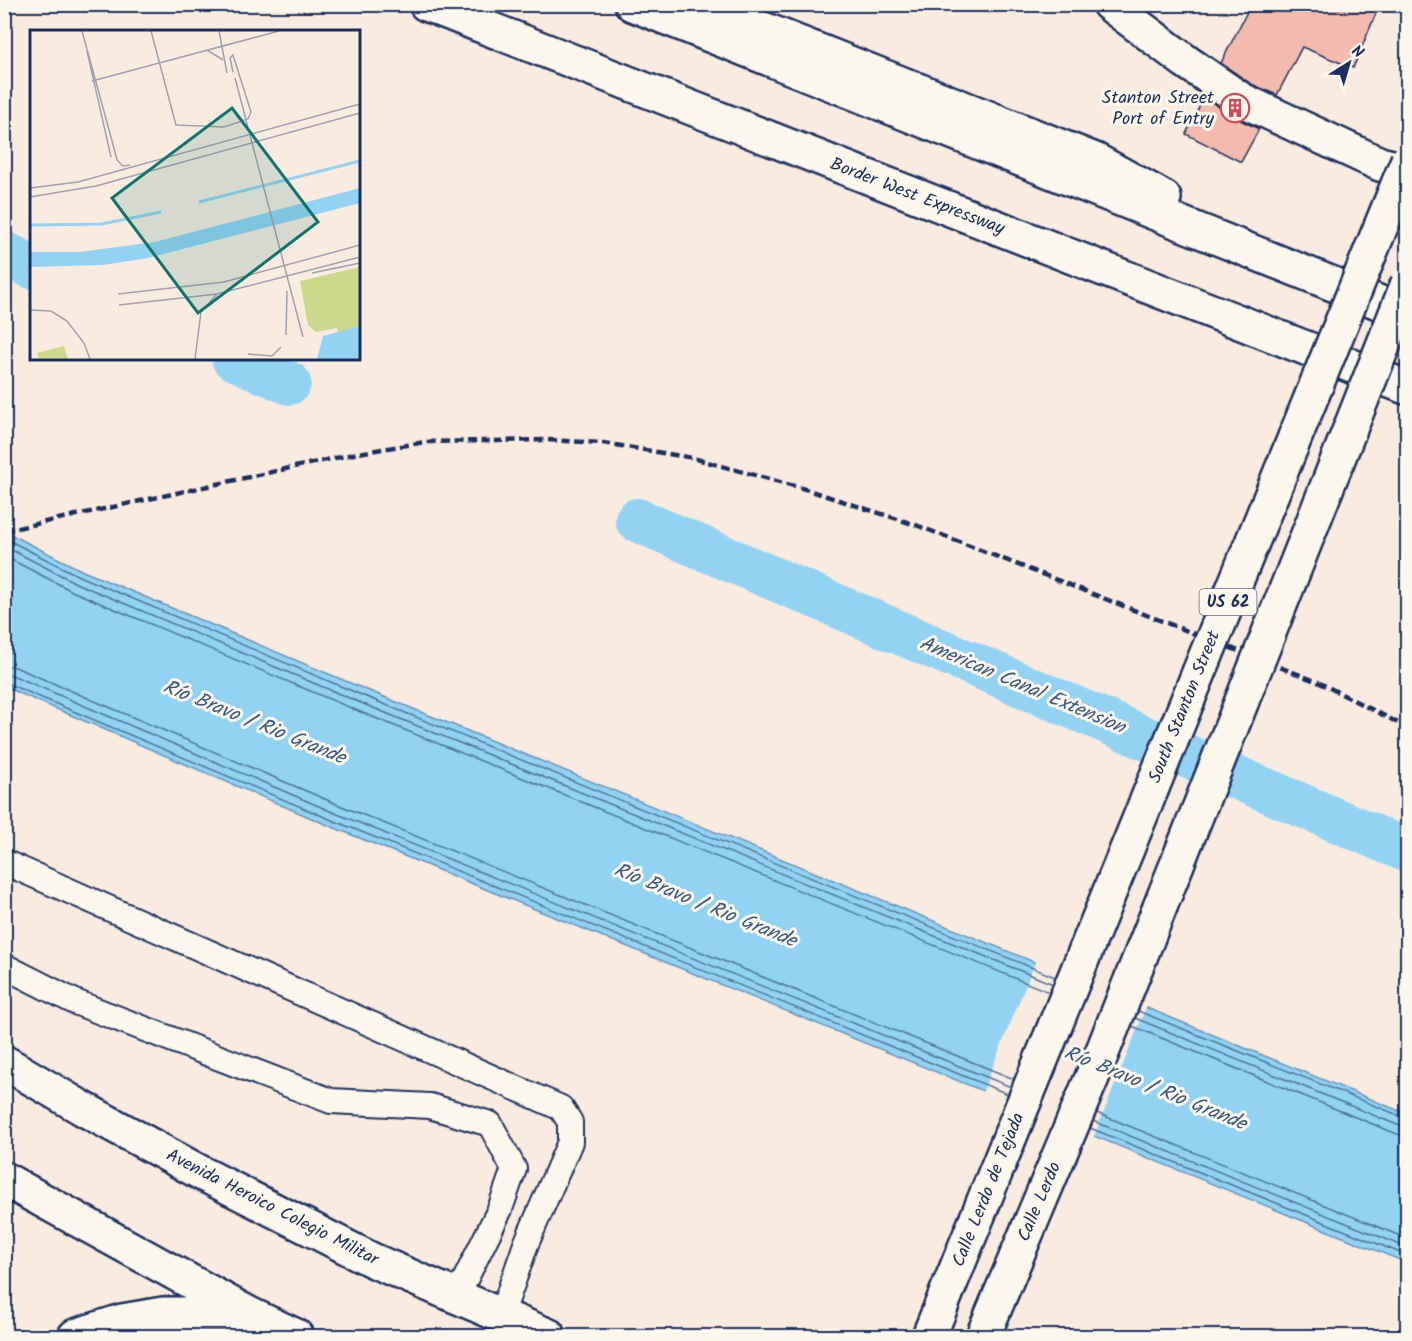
<svg xmlns="http://www.w3.org/2000/svg" width="1412" height="1341" viewBox="0 0 1412 1341" font-family="Kalam,sans-serif">
	<style>
		.water { fill: #92d3f4; stroke: #6291b8; stroke-width: 1.5 }
		.pier { fill: #faebe0 }
		.lines { fill: none; stroke-linecap: round; stroke-linejoin: round }
		.shore { stroke: #4b719a; stroke-width: 1.5 }
		.canal { stroke: #92d3f4; stroke-width: 44 }
		.building { fill: #f4baae; stroke: #1b2f5e; stroke-width: 1.5 }
		.lane-casing { stroke: #1b2f5e; stroke-width: 28 }
		.secondary-casing { stroke: #1b2f5e; stroke-width: 38 }
		.primary-casing { stroke: #1b2f5e; stroke-width: 38 }
		.highway-casing { stroke: #1b2f5e; stroke-width: 38 }
		.lane { stroke: #fbf7ec; stroke-width: 24 }
		.secondary { stroke: #fbf7ec; stroke-width: 33 }
		.primary { stroke: #fbf7ec; stroke-width: 33 }
		.highway { stroke: #fbf7ec; stroke-width: 33 }
		.rail { stroke: #1b2f5e; stroke-width: 4.5; stroke-dasharray: 9 4.5; stroke-linecap: butt }
		.primary-bridge-casing { stroke: #1b2f5e; stroke-width: 38; stroke-linecap: butt }
		.primary-bridge { stroke: #fbf7ec; stroke-width: 33 }
		.labels { text-anchor: middle; dominant-baseline: central; stroke-width: 6; stroke-linejoin: round; paint-order: stroke }
		.shield { fill: #fbf7ec; stroke: #5e6b89; stroke-width: 1.5 }
		.shield-label { font-size: 16px; font-weight: bold; fill: #1b2f5e }
		.poi-label { font-size: 18px; fill: #1b2f5e; stroke: #fbf7ec; text-anchor: end }
		.street-label { font-size: 18px; fill: #1b2f5e; stroke: #fbf7ec }
		.water-label { font-size: 20px; font-style: italic; fill: #395884; stroke: #fbf7ec }
		.inset-river { fill: none; stroke: #92d3f4; stroke-width: 3 }
		.inset-road { fill: none; stroke: #a1a0ac; stroke-width: 1.5 }
		.view { fill: #0f766e; fill-opacity: 0.15; stroke: #0f766e; stroke-width: 3 }
		.inset-edge { fill: none; stroke: #1b2f5e; stroke-width: 3 }
	</style>
	<rect width="100%" height="100%" fill="#faebe0"/>
	<filter id="ink" filterUnits="userSpaceOnUse"><feTurbulence type="fractalNoise" baseFrequency=".0167" numOctaves="2"/><feDisplacementMap in="SourceGraphic" scale="12" xChannelSelector="R" yChannelSelector="G"/><feConvolveMatrix kernelMatrix="1 2 1 2 8 2 1 2 1" color-interpolation-filters="sRGB"/></filter>
	<g filter="url(#ink)">
		<!-- water -->
		<polygon class="water" points="4,531 83,571 367,690 1407,1114 1407,1263 330,826 5,687"/>
		<!-- pier -->
		<polygon class="pier" points="1036,960 1147,1005 1093,1139 982,1093"/>
		<g class="lines">
			<!-- shore -->
			<g class="shore">
				<polyline points="4,538 81,577 364,696 1055,977"/>
				<polyline points="4,546 78,584 361,703 1053,984"/>
				<polyline points="4,556 74,592 358,711 1049,992"/>
				<polyline points="4,665 15,667 339,805 1014,1079"/>
				<polyline points="4,674 12,675 335,813 1011,1087"/>
				<polyline points="4,682 332,820 1008,1094"/>
				<polyline points="1138,1011 1408,1119"/>
				<polyline points="1135,1018 1400,1126 1408,1127"/>
				<polyline points="1132,1026 1397,1134 1408,1136"/>
				<polyline points="1097,1113 1408,1239"/>
				<polyline points="1093,1121 1408,1248"/>
				<polyline points="1090,1128 1408,1256"/>
			</g>
			<!-- canal -->
			<g class="canal">
				<polyline points="4,253 32,267"/>
				<polyline points="233,358 289,383"/>
				<polyline points="637,520 1408,851"/>
			</g>
		</g>
		<!-- building -->
		<g class="building">
			<polygon points="1251,4 1380,4 1353,68 1302,47 1277,95 1251,84 1221,63"/>
			<polygon points="1204,97 1232,116 1259,129 1241,162 1186,134"/>
		</g>
		<g class="lines">
			<!-- lane casing -->
			<g class="lane-casing">
				<g id="lane">
					<polyline points="4,862 561,1108 570,1122 570,1142 526,1244 501,1316"/>
					<polyline points="4,966 75,1002 331,1101 430,1106 490,1124 514,1169 500,1209 457,1296"/>
				</g>
			</g>
			<!-- secondary casing -->
			<g class="secondary-casing">
				<polyline id="secondary" points="75,1336 122,1321 163,1314 249,1314"/>
			</g>
			<!-- primary casing -->
			<g class="primary-casing">
				<g id="primary">
					<polyline points="1109,4 1185,61 1242,100 1380,164 1408,171"/>
					<polyline points="929,1336 1048,1043"/>
					<polyline points="983,1336 1096,1068"/>
				</g>
			</g>
			<!-- highway casing -->
			<g class="highway-casing">
				<g id="highway">
					<polyline points="426,4 1408,388"/>
					<polyline points="632,4 1408,314"/>
					<polyline points="700,4 1095,160 1164,198"/>
					<polyline points="4,1062 82,1108 203,1174 372,1260 549,1336"/>
					<polyline points="4,1179 249,1314 296,1336"/>
				</g>
			</g>
			<!-- lane -->
			<use href="#lane" class="lane"/>
			<!-- secondary -->
			<use href="#secondary" class="secondary"/>
			<!-- primary -->
			<use href="#primary" class="primary"/>
			<!-- highway -->
			<use href="#highway" class="highway"/>
			<!-- rail -->
			<polyline class="rail" points="4,531 358,453 425,442 548,440 603,443 693,458 805,489 916,525 1318,682 1408,728"/>
			<!-- primary-bridge casing -->
			<g class="primary-bridge-casing">
				<g id="primary-bridge">
					<polyline points="1048,1043 1408,160"/>
					<polyline points="1096,1068 1408,283"/>
				</g>
			</g>
			<!-- primary-bridge -->
			<use href="#primary-bridge" class="primary-bridge"/>
		</g>
	</g>
	<!-- icons -->
	<defs>
		<g id="building-ring" transform="scale(1.5)"><circle r="9.5" fill="#fbf7ec" stroke="#d1495b" stroke-width="1.5"/><path d="M-4-6H4V6H1V3H-1V6H-4ZM-2.5-4.3h1.7v1.8h-1.7ZM.8-4.3h1.7v1.8H.8ZM-2.5-1h1.7V.8h-1.7ZM.8-1h1.7V.8H.8Z" fill="#d1495b"/></g>
	</defs>
	<g fill-rule="evenodd">
		<use href="#building-ring" x="1235" y="108"/>
	</g>
	<g class="labels">
		<!-- shield labels -->
		<rect class="shield" x="1199.5" y="589" width="57" height="26" rx="4.5"/>
		<g class="shield-label">
			<text x="1228" y="602">US 62</text>
		</g>
		<!-- poi labels -->
		<g class="poi-label">
			<text x="1214" y="98">Stanton Street<tspan x="1214" dy="21">Port of Entry</tspan></text>
		</g>
		<!-- street labels -->
		<g class="street-label">
			<text transform="translate(917 197) rotate(21)">Border West Expressway</text>
			<text transform="translate(1185 707) rotate(-68)">South Stanton Street</text>
			<text transform="translate(989 1190) rotate(-68)">Calle Lerdo de Tejada</text>
			<text transform="translate(1040 1202) rotate(-67)">Calle Lerdo</text>
			<text transform="translate(272 1208) rotate(27)">Avenida Heroico Colegio Militar</text>
		</g>
		<!-- water labels -->
		<g class="water-label">
			<text transform="translate(1022 686) rotate(23)">American Canal Extension</text>
			<text transform="translate(254 723) rotate(22)">Río Bravo / Rio Grande</text>
			<text transform="translate(705 906) rotate(22)">Río Bravo / Rio Grande</text>
			<text transform="translate(1155 1089) rotate(22)">Río Bravo / Rio Grande</text>
		</g>
	</g>
	<!-- overview -->
	<g transform="translate(30 30)">
		<rect width="330" height="330" fill="#faebe0"/>
		<path d="M330 237V329H315L307 298 286 302 278 295 270 251ZM34 316 38 329H9L7 323Z" fill="#ccd98d"/>
		<path d="M330 158V173L118 228 73 235 0 237V222H49L125 212ZM330 296V329H287L293 306Z" fill="#92d3f4"/>
		<path class="inset-river" d="M169 172 330 131M0 195 72 194 131 182"/>
		<path class="inset-road" d="M52 1 81 107M121 1 146 95 194 97 218 89 221 82 203 25 200 28 203 42M189 1 197 43M177 20 193 30M57 21 81 127M205 48 273 307M62 51 249 1M0 68V95M81 107 87 130 93 136 100 135M0 158 48 152 330 74M0 167 66 156 330 83M282 243 330 233M88 264 194 252 330 215M89 275 187 264 330 227M0 280 21 281 37 291M37 291 54 313 60 329M256 305 257 261M218 324 242 326 251 317M165 329 171 282 187 264"/>
		<path class="view" d="M202 78 288 192 168 283 82 168Z"/>
		<rect width="330" height="330" class="inset-edge"/>
	</g>
	<!-- margin -->
	<rect width="1412" height="1341" fill="none" stroke="#fbf7ec" stroke-width="24"/>
	<rect x="12" y="12" width="1388" height="1317" fill="none" stroke="#1b2f5e" stroke-width="2" filter="url(#ink)"/>
	<!-- north arrow -->
	<g transform="translate(1349 63) rotate(37)" stroke="#fbf7ec" stroke-width="4.5" paint-order="stroke">
	<path d="M0-4.5L10 22L0 15L-10 22Z" fill="#1b2f5e"/>
	<text y="-9" font-size="16" font-weight="bold" text-anchor="middle" fill="#1b2f5e">N</text>
	</g>
</svg>
